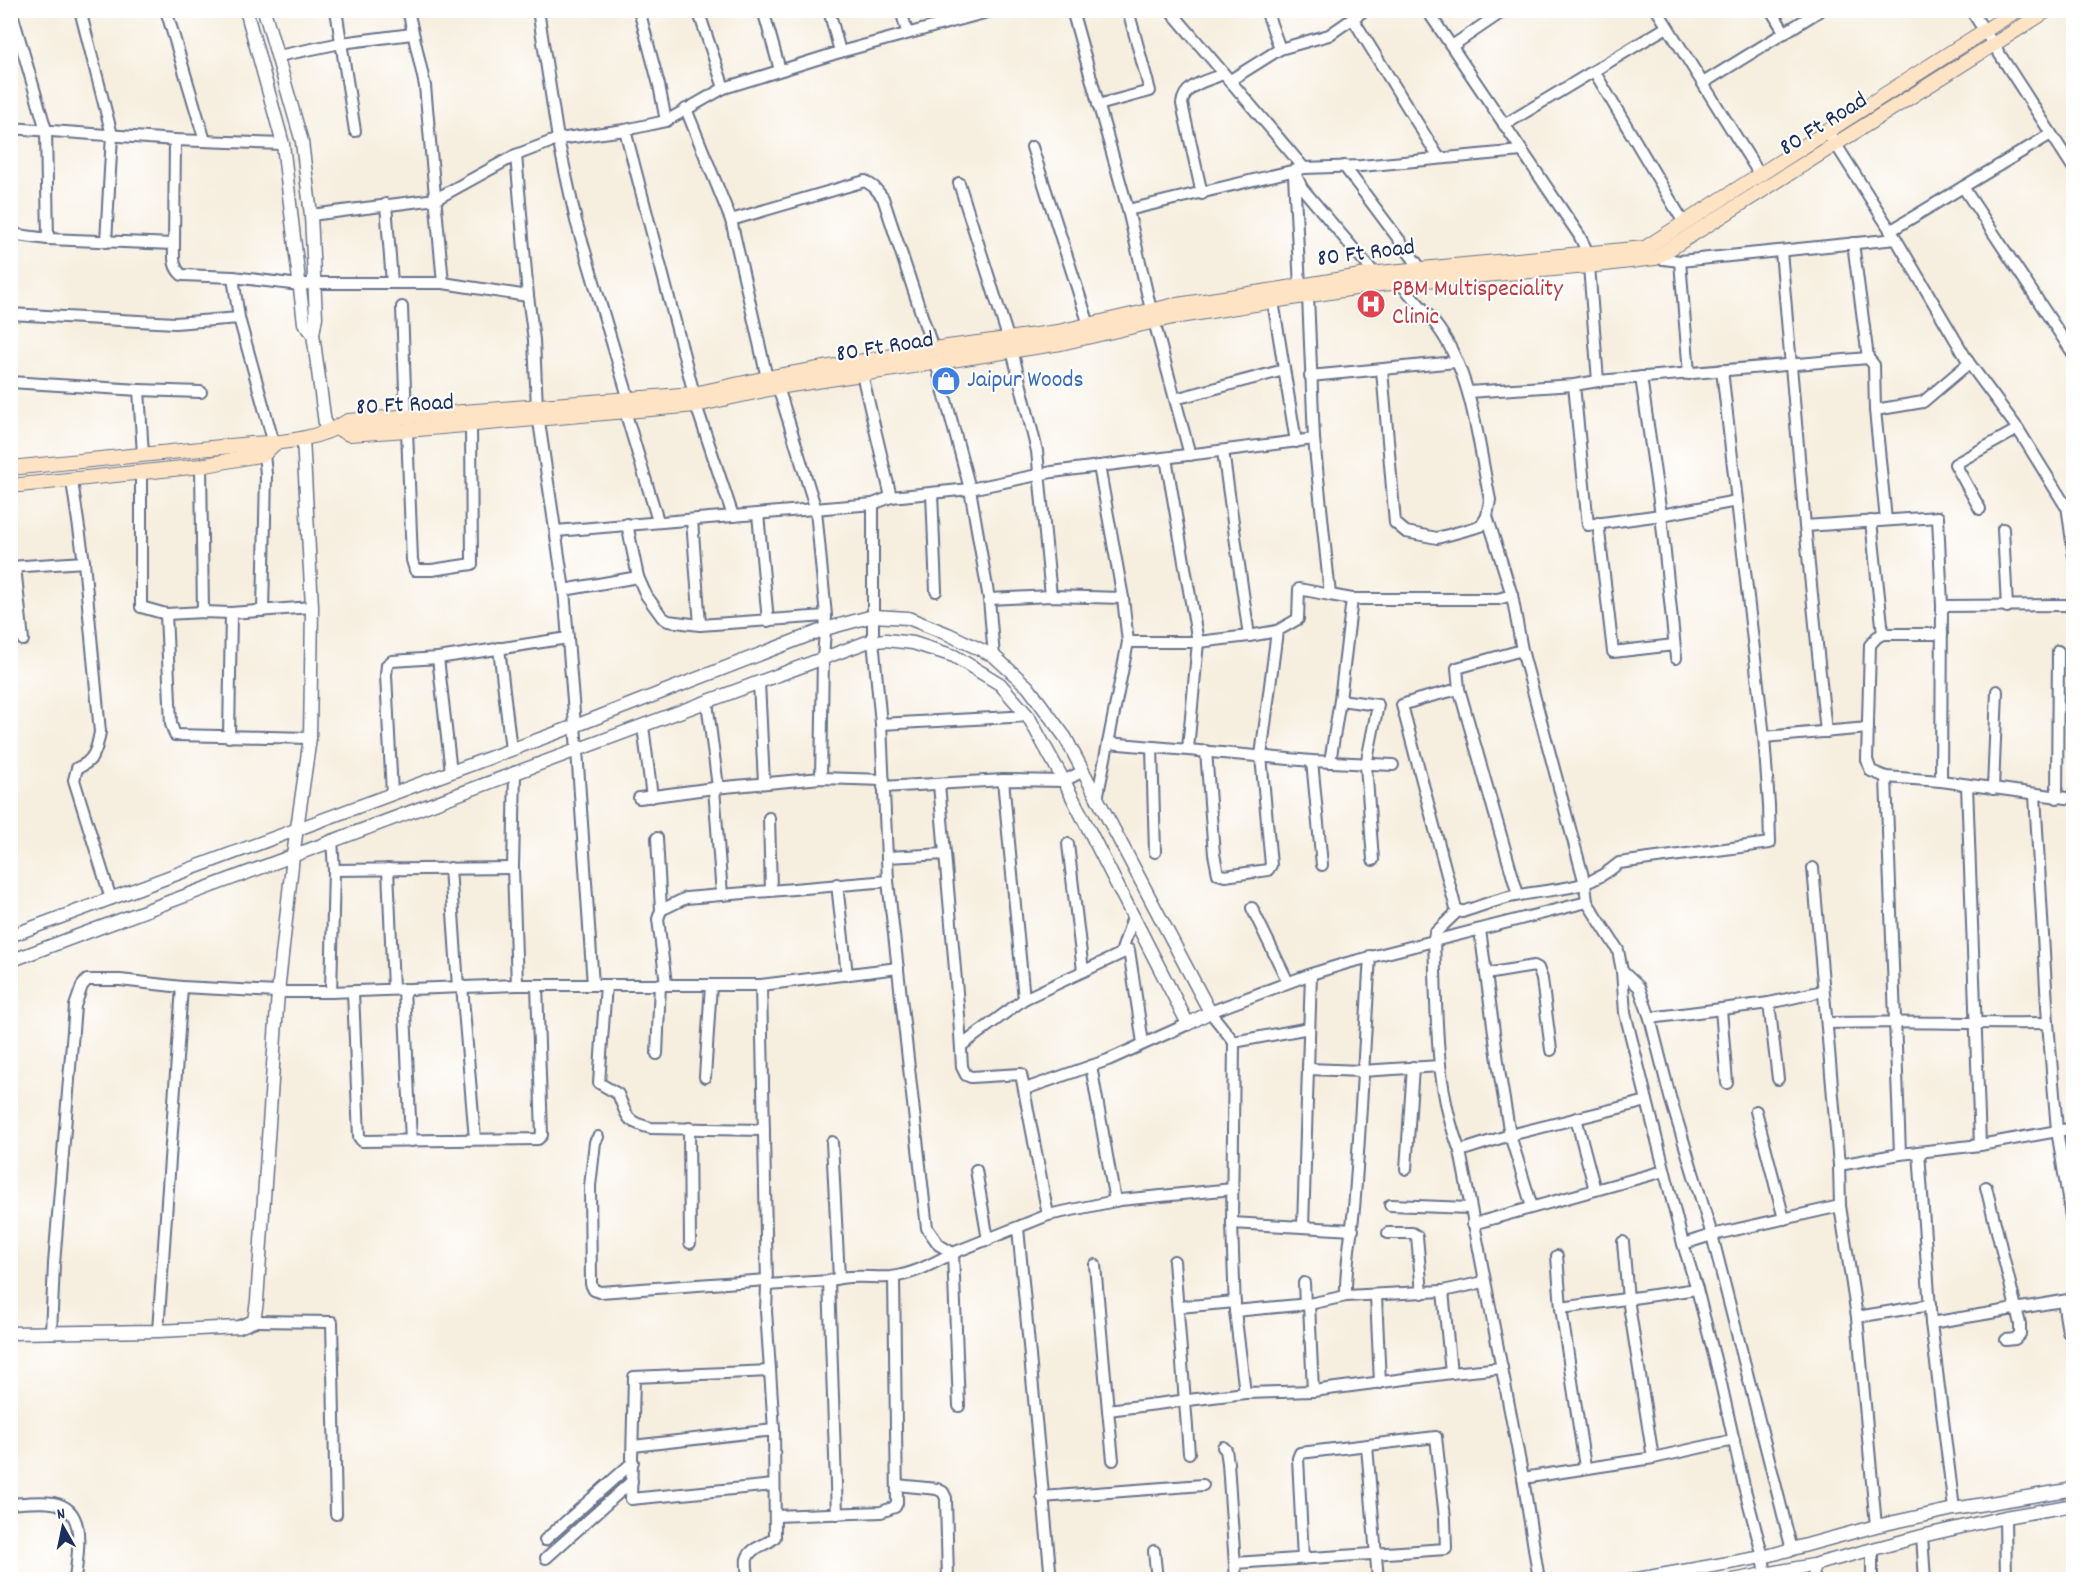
<svg xmlns="http://www.w3.org/2000/svg" width="2084" height="1590" viewBox="0 0 2084 1590" font-family="Dekko,sans-serif">
	<style>
		.lines { fill: none; stroke-linecap: round; stroke-linejoin: round }
		.minor-casing { stroke: #68728b; stroke-width: 14 }
		.tertiary-casing { stroke: #68728b; stroke-width: 15 }
		.secondary-casing { stroke: #68728b; stroke-width: 16 }
		.minor { stroke: #fff; stroke-width: 10 }
		.tertiary { stroke: #fff; stroke-width: 12 }
		.secondary { stroke: #fee4c5; stroke-width: 14 }
		.labels { text-anchor: middle; dominant-baseline: central; stroke-width: 4.5; stroke-linejoin: round; paint-order: stroke }
		.street-label { font-size: 24px; fill: #1b2f5e; stroke: #fff }
		.health-label { font-size: 24px; fill: #be3a42; stroke: #fff; text-anchor: start }
		.shop-label { font-size: 24px; fill: #366cbe; stroke: #fff; text-anchor: start }
	</style>
	<rect width="100%" height="100%" fill="#fff"/>
	<filter id="ink" filterUnits="userSpaceOnUse"><feTurbulence type="fractalNoise" baseFrequency=".0167" numOctaves="2"/><feDisplacementMap in="SourceGraphic" scale="12" xChannelSelector="R" yChannelSelector="G"/><feConvolveMatrix kernelMatrix="1 2 1 2 8 2 1 2 1" color-interpolation-filters="sRGB"/></filter>
	<filter id="wash" filterUnits="userSpaceOnUse"><feTurbulence type="fractalNoise" baseFrequency=".008" numOctaves="4" result="noise"/><feDisplacementMap in="SourceGraphic" scale="24" xChannelSelector="R" yChannelSelector="G"/><feGaussianBlur stdDeviation="1.35" result="paint"/><feColorMatrix in="noise" values="0 0 0 0 0 0 0 0 0 0 0 0 0 0 0 0 0 1.4 0 .05"/><feComposite in="paint" operator="in"/></filter>
	<g filter="url(#wash)">
		<rect width="100%" height="100%" fill="#f6eede"/>
	</g>
	<g filter="url(#ink)">
		<g class="lines">
			<!-- minor casing -->
			<g class="minor-casing">
				<g id="minor">
					<polyline points="11,10 46,130 48,239"/>
					<polyline points="80,10 112,135 106,242"/>
					<polyline points="166,10 205,141"/>
					<polyline points="336,10 355,131"/>
					<polyline points="408,10 425,86 443,283"/>
					<polyline points="538,10 558,139 576,221 629,400"/>
					<polyline points="639,10 659,85 666,121"/>
					<polyline points="698,10 724,88"/>
					<polyline points="763,10 780,70"/>
					<polyline points="829,10 840,52"/>
					<polyline points="901,10 907,32"/>
					<polyline points="1072,10 1128,210 1151,310 1190,455"/>
					<polyline points="1170,10 1304,168"/>
					<polyline points="1266,10 1280,49"/>
					<polyline points="1427,10 1579,235 1588,253 1598,381"/>
					<polyline points="1657,10 1760,175"/>
					<polyline points="1771,10 1785,33"/>
					<polyline points="1971,10 2074,169"/>
					<polyline points="1353,19 1439,158"/>
					<polyline points="1452,46 1505,10"/>
					<polyline points="278,56 341,43 412,34"/>
					<polyline points="1594,71 1684,223"/>
					<polyline points="1229,81 1280,49 1329,35 1365,10"/>
					<polyline points="1703,83 1821,10"/>
					<polyline points="1098,105 1150,91 1128,10"/>
					<polyline points="686,109 731,220 767,378 778,387 816,510 826,616"/>
					<polyline points="1504,125 1667,27"/>
					<polyline points="10,128 175,140 283,144"/>
					<polyline points="625,130 694,394"/>
					<polyline points="1828,132 1896,239 1969,363 2018,429 2065,505 2074,502"/>
					<polyline points="1032,147 1089,325"/>
					<polyline points="516,155 528,296 534,340 537,408 564,590 577,750 593,985"/>
					<polyline points="1344,166 1421,269"/>
					<polyline points="1294,171 1302,188 1375,274"/>
					<polyline points="1294,175 1300,286"/>
					<polyline points="959,183 1012,350 1037,451 1051,596"/>
					<polyline points="1963,187 2074,355"/>
					<path d="M1202 194 1182 104C1184 84 1207 81 1223 74"/>
					<polyline points="386,204 392,283"/>
					<polyline points="1128,210 1304,168 1361,166 1521,151"/>
					<polyline points="311,215 436,199 516,155 558,139 625,130 666,121 724,88 840,52 995,10"/>
					<polyline points="731,220 865,181 874,187 883,198 933,349"/>
					<polyline points="1890,231 2051,134"/>
					<polyline points="10,234 48,239 174,244 175,140"/>
					<polyline points="1853,243 1868,358"/>
					<path d="M174 244C174 256 172 267 182 275L233 277"/>
					<polyline points="1781,251 1805,526 1826,732"/>
					<polyline points="1655,258 1680,261 1896,239"/>
					<polyline points="1680,261 1689,374"/>
					<polyline points="1308,296 1314,439 1330,595 1352,599 1498,599 1512,595 1522,650 1585,884 1587,902 1618,950 1622,971 1625,1013 1683,1244 1697,1289 1720,1379 1744,1486 1763,1557 1767,1580"/>
					<polyline points="1273,301 1296,442"/>
					<polyline points="402,307 406,417"/>
					<polyline points="10,314 175,323 239,318 274,444"/>
					<polyline points="239,318 233,277 300,285 314,283 443,283 528,296"/>
					<polyline points="936,363 970,489 989,599 994,656"/>
					<path d="M1382 370 1395 523 1406 532 1437 538 1481 526 1487 516 1490 500C1478 443 1473 377 1439 329 1427 312 1413 298 1400 283"/>
					<polyline points="862,374 891,497"/>
					<polyline points="1310,376 1456,362"/>
					<polyline points="1641,377 1661,515 1676,658"/>
					<polyline points="10,382 139,390 143,455"/>
					<polyline points="1574,385 1588,525 1661,515 1737,501"/>
					<polyline points="139,390 201,392"/>
					<polyline points="1468,392 1574,385 1598,381 1868,358 1874,365 1875,410 1886,520"/>
					<polyline points="1175,399 1284,370"/>
					<polyline points="696,405 733,516"/>
					<polyline points="1875,410 1923,402 1969,363"/>
					<polyline points="625,411 658,521"/>
					<polyline points="407,430 412,560 415,570 432,570 472,564 471,425"/>
					<polyline points="1223,451 1249,636"/>
					<polyline points="1166,458 1198,642 1188,749"/>
					<polyline points="201,466 203,612"/>
					<polyline points="141,472 141,607 166,614 203,612 231,613 312,607"/>
					<path d="M72 481 84 562 100 732C97 749 94 762 77 768L74 780 111 899"/>
					<polyline points="932,493 936,591"/>
					<polyline points="873,504 873,640 881,724 888,881 927,1228 939,1245 953,1253 1048,1215 1120,1200 1233,1189"/>
					<polyline points="2067,505 2074,557"/>
					<polyline points="1980,509 1955,464 2018,429"/>
					<polyline points="758,514 768,621"/>
					<polyline points="1487,516 1512,595"/>
					<polyline points="692,520 700,625"/>
					<polyline points="1871,521 1883,634"/>
					<polyline points="1598,523 1613,652 1674,645"/>
					<polyline points="627,524 638,577"/>
					<polyline points="1805,526 1938,517 1942,606"/>
					<polyline points="2003,529 2007,607"/>
					<polyline points="556,531 873,504 891,497 970,489 1052,472 1314,439"/>
					<polyline points="10,567 84,562"/>
					<polyline points="15,567 23,640"/>
					<polyline points="564,590 638,577 646,595 662,617 668,621 700,625 826,616 823,659 821,778"/>
					<polyline points="989,599 1051,596 1123,598"/>
					<polyline points="263,611 266,474 264,454"/>
					<polyline points="166,614 171,724 175,735 310,738"/>
					<polyline points="1942,634 1883,634 1877,637 1870,645 1867,760 1871,771 1886,777 1941,781 2074,799"/>
					<polyline points="1128,642 1198,642 1249,636 1277,631 1298,619 1299,589 1330,595"/>
					<polyline points="499,648 511,750"/>
					<path d="M1522 650 1457 668 1459 689 1420 699 1402 705 1456 909 1462 912C1481 906 1500 898 1520 895 1560 887 1585 892 1619 863L1770 843 1769 805 1764 737 1722 370"/>
					<polyline points="438,658 451,772"/>
					<polyline points="759,683 764,783"/>
					<polyline points="1459,689 1518,895"/>
					<polyline points="1340,700 1378,705 1366,765 1373,860"/>
					<polyline points="707,702 718,787"/>
					<polyline points="881,724 1028,716"/>
					<polyline points="643,726 652,797"/>
					<polyline points="229,737 231,613"/>
					<polyline points="1764,737 1868,728"/>
					<polyline points="1108,743 1312,761 1393,765"/>
					<polyline points="1152,747 1155,852"/>
					<polyline points="1206,751 1214,854 1218,874 1225,876 1268,870 1271,865 1261,756 1277,631"/>
					<polyline points="1312,761 1322,865"/>
					<polyline points="1330,762 1340,700 1352,599"/>
					<polyline points="515,772 513,868 517,985"/>
					<polyline points="1886,777 1900,1154"/>
					<polyline points="1003,780 1024,999"/>
					<polyline points="1941,781 1942,606 2074,605"/>
					<polyline points="939,784 959,1016 962,1067 966,1075 971,1077 1021,1074 1048,1215"/>
					<polyline points="1967,785 1980,1145"/>
					<polyline points="883,787 1003,780 1064,781 1083,771"/>
					<polyline points="714,788 722,895"/>
					<polyline points="1993,789 1997,691"/>
					<polyline points="392,794 386,675 387,665 392,661 438,658 568,638"/>
					<polyline points="2035,795 2048,1023 2057,1130 2074,1236"/>
					<polyline points="639,798 714,788 821,778 884,780"/>
					<polyline points="2057,798 2058,651"/>
					<polyline points="1097,799 1128,642 1123,598 1099,466"/>
					<polyline points="769,818 771,890"/>
					<polyline points="657,838 661,910"/>
					<polyline points="1068,844 1083,971"/>
					<polyline points="887,857 945,854"/>
					<polyline points="450,868 458,987"/>
					<polyline points="388,869 393,989"/>
					<polyline points="334,870 513,868"/>
					<polyline points="837,884 847,975"/>
					<polyline points="1252,908 1288,982"/>
					<path d="M1459 910 1435 933 1434 940C1437 1011 1434 1085 1460 1151L1510 1135 1647 1101"/>
					<polyline points="1480,930 1500,1076 1510,1135 1532,1207"/>
					<polyline points="1121,953 1133,917"/>
					<polyline points="1622,971 1639,987 1650,1018"/>
					<polyline points="1486,974 1534,966 1538,968 1542,979 1551,1050"/>
					<polyline points="666,984 658,919 661,910 686,898 888,881"/>
					<path d="M606 985 599 1083 618 1094C628 1117 624 1121 651 1128L764 1130"/>
					<polyline points="462,986 475,1139"/>
					<polyline points="404,989 411,1141"/>
					<polyline points="331,992 334,870 332,840"/>
					<polyline points="353,992 359,1137 362,1141 538,1139 542,1135 537,985"/>
					<polyline points="1769,1003 1778,1079"/>
					<polyline points="1721,1009 1727,1083"/>
					<path d="M1827 1023C1901 1021 1974 1024 2048 1023"/>
					<polyline points="1234,1042 1309,1028"/>
					<polyline points="961,1046 1024,999 1129,950 1143,1043"/>
					<polyline points="657,1054 660,984"/>
					<polyline points="1091,1066 1115,1201"/>
					<polyline points="1308,1069 1362,1071 1440,1066"/>
					<polyline points="705,1077 711,985"/>
					<polyline points="1025,1089 1108,1060 1188,1024"/>
					<polyline points="1756,1111 1784,1219"/>
					<polyline points="1576,1118 1595,1190"/>
					<polyline points="689,1128 690,1243"/>
					<polyline points="598,1137 595,1142 590,1186 591,1284 594,1290 600,1292 767,1280"/>
					<polyline points="832,1142 839,1278"/>
					<polyline points="1460,1151 1523,1478 1539,1580"/>
					<polyline points="1919,1152 1931,1323 1954,1509"/>
					<polyline points="1839,1165 1900,1154 1980,1145 2074,1128"/>
					<polyline points="1406,1169 1413,1067"/>
					<polyline points="976,1170 988,1240"/>
					<polyline points="1986,1187 2020,1324 2020,1334 2015,1339 2006,1340"/>
					<polyline points="1390,1205 1469,1208"/>
					<polyline points="1840,1206 1857,1317 1876,1526"/>
					<polyline points="1232,1223 1353,1230"/>
					<polyline points="1473,1224 1664,1171"/>
					<polyline points="1303,1227 1311,974"/>
					<polyline points="1018,1228 1051,1580"/>
					<polyline points="1388,1233 1412,1233 1417,1236 1422,1293"/>
					<polyline points="1623,1242 1628,1299 1653,1458"/>
					<polyline points="1683,1244 1712,1235 1840,1206 1839,1165 1813,868"/>
					<polyline points="1557,1256 1561,1308 1585,1467"/>
					<polyline points="1174,1261 1189,1453"/>
					<polyline points="1095,1265 1108,1410 1245,1393 1313,1391 1451,1373 1502,1368"/>
					<polyline points="829,1281 837,1514"/>
					<polyline points="1304,1283 1305,1304"/>
					<path d="M767 1285 829 1281C848 1274 870 1278 891 1277 912 1275 934 1263 953 1253L959 1406"/>
					<polyline points="1443,1291 1451,1373"/>
					<path d="M1346 1296C1345 1264 1353 1229 1355 1196 1361 1116 1365 1036 1370 956"/>
					<polyline points="1376,1296 1380,1383"/>
					<polyline points="2063,1301 2068,1332"/>
					<polyline points="1309,1304 1313,1391"/>
					<polyline points="1179,1307 1235,1302"/>
					<polyline points="1561,1308 1697,1289"/>
					<polyline points="1235,1311 1309,1304 1346,1296 1443,1291 1484,1282"/>
					<polyline points="1857,1317 1930,1305"/>
					<polyline points="254,1321 332,1322 336,1514"/>
					<polyline points="1931,1323 2074,1299"/>
					<polyline points="158,1331 182,987"/>
					<polyline points="51,1333 54,1264 75,1006 82,986 87,980 120,980 182,987 278,992 331,992 517,985 761,985 898,968"/>
					<polyline points="770,1371 634,1377 631,1499 774,1485"/>
					<polyline points="1245,1393 1235,1311 1232,1223 1234,1042 1210,1012 1311,974 1347,963 1587,902"/>
					<polyline points="1108,1410 1113,1460"/>
					<polyline points="633,1446 774,1430"/>
					<polyline points="1367,1446 1378,1580"/>
					<polyline points="1223,1447 1226,1450 1228,1463 1236,1580"/>
					<polyline points="1523,1478 1653,1458 1734,1440"/>
					<polyline points="897,1485 937,1489 943,1492 946,1498 948,1580"/>
					<polyline points="1042,1497 1203,1485"/>
					<path d="M10 1504C24 1503 40 1501 53 1503 89 1509 77 1554 75 1580"/>
					<polyline points="775,1516 881,1512 895,1507 897,1503 894,1277"/>
					<polyline points="2005,1517 2006,1580"/>
					<polyline points="1922,1536 1925,1580"/>
					<polyline points="545,1540 633,1462"/>
					<polyline points="1872,1549 1872,1580"/>
					<polyline points="1792,1550 1712,1235 1670,1097 1650,1018 1769,1003 1823,991"/>
					<polyline points="1154,1551 1157,1580"/>
					<polyline points="546,1558 632,1481"/>
					<polyline points="1235,1563 1446,1549 1445,1518 1436,1437 1300,1453 1298,1458 1303,1559"/>
					<polyline points="1813,1565 1814,1580"/>
					<path d="M748 1580C748 1573 746 1564 747 1559 751 1546 767 1546 775 1537L774 1430 766 1311 767 1285 761 985"/>
				</g>
			</g>
			<!-- tertiary casing -->
			<g class="tertiary-casing">
				<g id="tertiary">
					<polyline points="246,10 283,144 304,323 313,334"/>
					<polyline points="264,10 302,142 311,215 316,317 313,334 326,431"/>
					<polyline points="10,936 575,726 825,629 873,616 908,618 948,634 994,656 1028,687 1065,737 1210,1012 1188,1024 1064,781 1028,716 1000,684 954,656 913,643 886,640 867,642 10,961"/>
					<polyline points="10,1333 158,1331 239,1327 254,1321 257,1301 278,992 293,856 310,738 312,607 303,438"/>
					<polyline points="1632,1580 1763,1557 1876,1526 1954,1509 2074,1489"/>
					<polyline points="1733,1580 1813,1565 1922,1536 2005,1517 2074,1505"/>
				</g>
			</g>
			<!-- secondary casing -->
			<g class="secondary-casing">
				<g id="secondary">
					<polyline points="337,428 349,434 407,430 696,405 778,387 1061,343 1173,317 1380,284 1588,266 1655,258 2048,10"/>
					<path d="M10 468 251 444C284 443 320 439 348 421L694 394 767 378 933 349 1058 332 1171 306 1300 286 1379 273 1645 248 2017 10"/>
					<polyline points="10,486 201,466 264,454 274,444"/>
				</g>
			</g>
			<!-- minor -->
			<use href="#minor" class="minor"/>
			<!-- tertiary -->
			<use href="#tertiary" class="tertiary"/>
			<!-- secondary -->
			<use href="#secondary" class="secondary"/>
		</g>
	</g>
	<!-- icons -->
	<defs>
		<g id="hospital-disc" transform="scale(1.5)"><circle r="9.5" fill="#e0444e" stroke="#fff"/><path d="M-5-5h3v3.5h4V-5h3V5h-3V1.5h-4V5h-3Z" fill="#fff"/></g>
		<g id="shop-disc" transform="scale(1.5)"><circle r="9.5" fill="#3f7fe0" stroke="#fff"/><path d="M-5-2.5h2.3a2.7 3.5 0 0 1 5.4 0H5L5.5 6h-11ZM-1.5-2.5h3a1.5 2.3 0 0 0-3 0Z" fill="#fff"/></g>
	</defs>
	<g fill-rule="evenodd">
		<use href="#hospital-disc" x="1371" y="304"/>
		<use href="#shop-disc" x="946" y="381"/>
	</g>
	<g class="labels">
		<!-- street labels -->
		<g class="street-label">
			<text transform="translate(1824 125) rotate(-32)">80 Ft Road</text>
			<text transform="translate(1366 254) rotate(-7)">80 Ft Road</text>
			<text transform="translate(885 348) rotate(-9)">80 Ft Road</text>
			<text transform="translate(405 406) rotate(-3)">80 Ft Road</text>
		</g>
		<!-- health labels -->
		<g class="health-label">
			<text x="1392" y="290">PBM Multispeciality<tspan x="1392" dy="28">Clinic</tspan></text>
		</g>
		<!-- shop labels -->
		<g class="shop-label">
			<text x="967" y="381">Jaipur Woods</text>
		</g>
	</g>
	<!-- margin -->
	<rect width="2084" height="1590" fill="none" stroke="#fff" stroke-width="36"/>
	<!-- north arrow -->
	<g transform="translate(63 1527) rotate(351)" stroke="#ffffff" stroke-width="4.5" paint-order="stroke">
	<path d="M0-4.5L10 22L0 15L-10 22Z" fill="#1b2f5e"/>
	<text y="-9" font-size="16" font-weight="bold" text-anchor="middle" fill="#1b2f5e">N</text>
	</g>
</svg>
